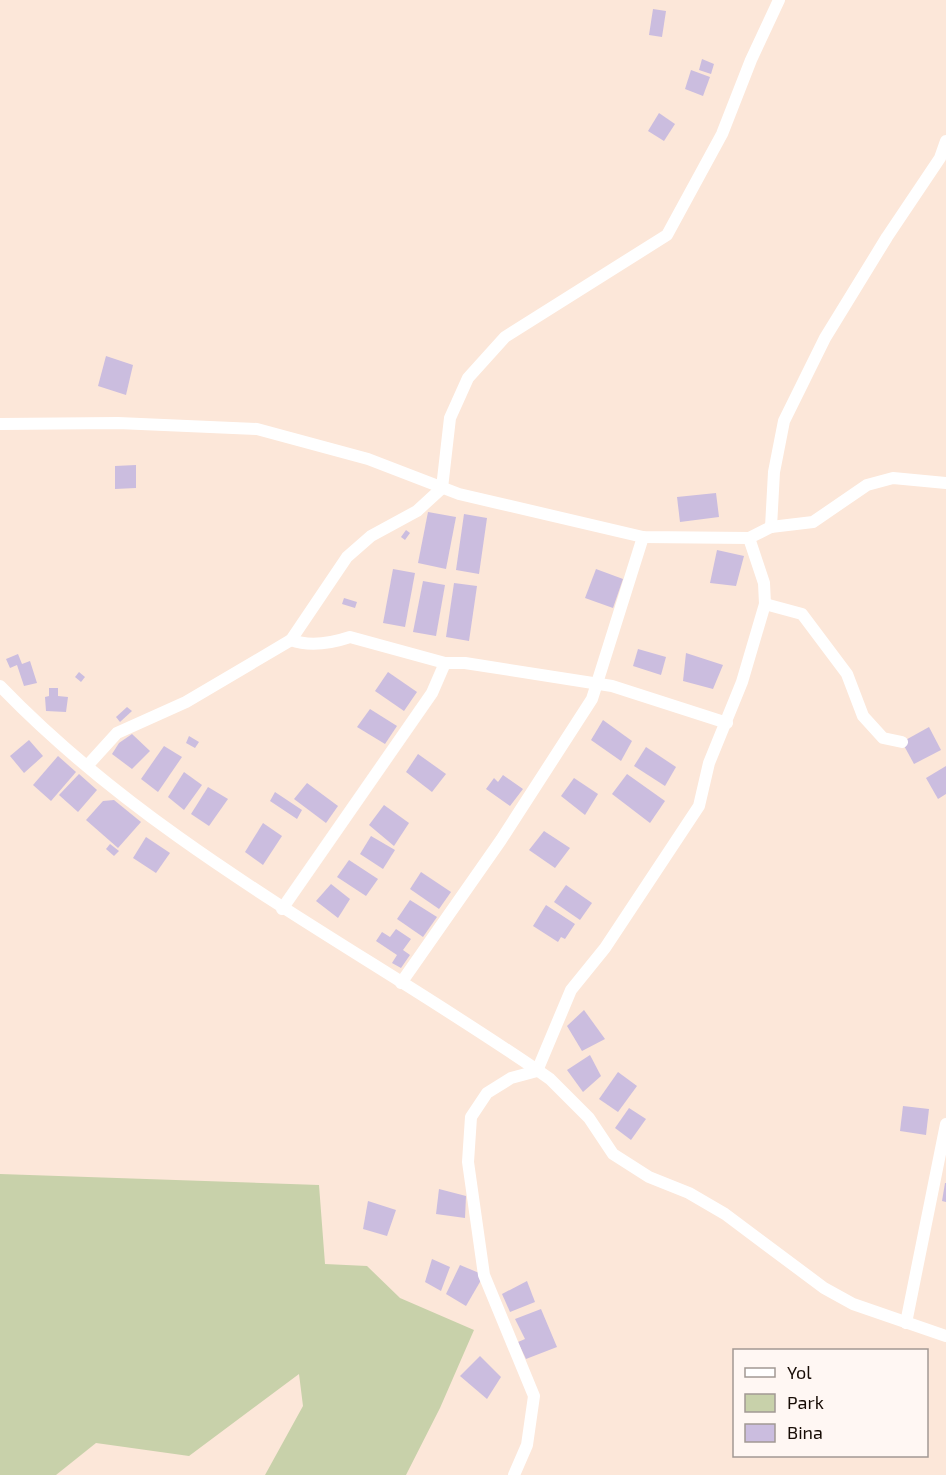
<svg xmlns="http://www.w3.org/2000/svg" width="946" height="1475" viewBox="0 0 946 1475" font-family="'Exo 2',sans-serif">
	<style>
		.green { fill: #c8d1aa }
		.building { fill: #cbbddf }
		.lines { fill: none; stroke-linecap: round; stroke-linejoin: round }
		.minor { stroke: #fff; stroke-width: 12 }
	</style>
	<rect width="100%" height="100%" fill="#fce7d9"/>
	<!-- green -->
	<polygon class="green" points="0,1174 319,1185 325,1264 367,1266 400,1298 474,1330 440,1408 406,1475 265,1475 303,1406 299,1374 189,1456 96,1443 56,1475 0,1475"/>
	<!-- building -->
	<g class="building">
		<polygon points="653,9 666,11 662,37 649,35"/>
		<polygon points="702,59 714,64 711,74 699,70"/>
		<polygon points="691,70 710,77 703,96 685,89"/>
		<polygon points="659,113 675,124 664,141 648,131"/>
		<polygon points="106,356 133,365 126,395 98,386"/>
		<polygon points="136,465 136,488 115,489 115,466"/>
		<polygon points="716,493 719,517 680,522 677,497"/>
		<polygon points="428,512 456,517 446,569 418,563"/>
		<polygon points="464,514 487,518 479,574 456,570"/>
		<polygon points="406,530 410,533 405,540 401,537"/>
		<polygon points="717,550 744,556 736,586 710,583"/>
		<polygon points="393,569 415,573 405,627 383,623"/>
		<polygon points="596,569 623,579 613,608 585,598"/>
		<polygon points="423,581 445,585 436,636 413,632"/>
		<polygon points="454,583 477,586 469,641 446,637"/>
		<polygon points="344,598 357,602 355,608 342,604"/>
		<polygon points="638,649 666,657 661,675 633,666"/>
		<polygon points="686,653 723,665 713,689 683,681"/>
		<polygon points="18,654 22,664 30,661 37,683 24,686 17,665 10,668 6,659"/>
		<polygon points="79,672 85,677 81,682 75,677"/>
		<polygon points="388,672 417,692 404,711 375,691"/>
		<polygon points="49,688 58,688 58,696 68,697 66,712 46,711 45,697 49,696"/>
		<polygon points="127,707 132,711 120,722 116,717"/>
		<polygon points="370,709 397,726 385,744 357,727"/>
		<polygon points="603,720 632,741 621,761 591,740"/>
		<polygon points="929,727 941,750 914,764 902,742"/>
		<polygon points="132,734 150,751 132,769 112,754 119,743"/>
		<polygon points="189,736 199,742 195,748 186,743"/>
		<polygon points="29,740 43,756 24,773 10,756"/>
		<polygon points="164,746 182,757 158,792 141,779"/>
		<polygon points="646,747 676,767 665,786 634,766"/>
		<polygon points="418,754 446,774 432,792 406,772"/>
		<polygon points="58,756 76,772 51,801 33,785"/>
		<polygon points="946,766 946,794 938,799 926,778"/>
		<polygon points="184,772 202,785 184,810 168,797"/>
		<polygon points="79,774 97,790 78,812 59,795"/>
		<polygon points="627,774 665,801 650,823 612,794"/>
		<polygon points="503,775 523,789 510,806 486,789 494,778 498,782"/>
		<polygon points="574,778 598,794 585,815 561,796"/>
		<polygon points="307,783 338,806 326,823 294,799"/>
		<polygon points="208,787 228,799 209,826 191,814"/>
		<polygon points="275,792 302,810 297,819 270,801"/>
		<polygon points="114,800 141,822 118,848 86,820 103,801"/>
		<polygon points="384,805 409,823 394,846 369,825"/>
		<polygon points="263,823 282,836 263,865 245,852"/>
		<polygon points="544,831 570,848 555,868 529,850"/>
		<polygon points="371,836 395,850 383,869 360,854"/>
		<polygon points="146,837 170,853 156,873 133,858"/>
		<polygon points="110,844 119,851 114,856 106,849"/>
		<polygon points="349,860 378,879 366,896 337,877"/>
		<polygon points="421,872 451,892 439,909 410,889"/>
		<polygon points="331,884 350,899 338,918 316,901"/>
		<polygon points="566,885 592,903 580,920 554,902"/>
		<polygon points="410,900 437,917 423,937 397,919"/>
		<polygon points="546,905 575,924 565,939 561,937 558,942 533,926"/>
		<polygon points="396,929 411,939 403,950 410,955 401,968 392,963 397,955 376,941 382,932 390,937"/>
		<polygon points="584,1010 605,1039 582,1051 567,1026"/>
		<polygon points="590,1055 601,1076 583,1092 567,1070"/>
		<polygon points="618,1072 637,1086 618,1112 599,1099"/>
		<polygon points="903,1106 929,1109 926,1135 900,1131"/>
		<polygon points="629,1108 646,1119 631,1140 615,1128"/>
		<polygon points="945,1183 946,1183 946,1202 942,1201"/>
		<polygon points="439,1189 466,1196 465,1218 436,1214"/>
		<polygon points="368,1201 396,1210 387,1236 363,1229"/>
		<polygon points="432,1259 450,1267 441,1291 425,1282"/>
		<polygon points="460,1265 484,1275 466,1306 446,1294"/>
		<polygon points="527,1281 535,1302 510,1312 502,1294"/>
		<polygon points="541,1309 557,1347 526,1359 518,1342 525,1339 515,1319"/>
		<polygon points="480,1356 501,1377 487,1399 460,1376"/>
	</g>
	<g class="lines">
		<!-- minor -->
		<g class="minor">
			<polyline points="0,424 118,423 257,429 368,459 459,494 643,537 749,538 771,527 813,522 867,485 893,478 946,483"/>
			<polyline points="771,527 774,472 784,421 825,338 887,237 940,158 946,141"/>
			<polyline points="765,604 802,614 847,674 863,716 883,738 902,742"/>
			<path d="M291 640C310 647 332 643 350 637L445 663H465L612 686 727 723"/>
			<path d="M0 686C158 850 365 950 550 1079L589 1118 613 1154 649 1177 689 1193 725 1214 824 1288 853 1304 946 1336"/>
			<polyline points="87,766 117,733 186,702 291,640 347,557 371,536 417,511 442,488 450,418 468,378 505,337 667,235 722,134 751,60 779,0"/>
			<polyline points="282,909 432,693 445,663"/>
			<polyline points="401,983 501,840 592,699 643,537"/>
			<polyline points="906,1323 946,1124"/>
			<polyline points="514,1475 527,1445 534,1396 484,1275 468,1162 471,1117 487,1093 511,1078 537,1071 571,990 605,948 699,806 709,763 742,682 765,604 764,583 749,538"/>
		</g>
	</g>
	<!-- legend -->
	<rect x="733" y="1349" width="195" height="108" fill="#fff7f3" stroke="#a29994" stroke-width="1.5"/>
	<rect x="745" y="1368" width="30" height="9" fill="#ffffff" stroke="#a29994" stroke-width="1.5"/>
	<text x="787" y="1379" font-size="18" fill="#170c05">Yol</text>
	<rect x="745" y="1394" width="30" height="18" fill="#c8d1aa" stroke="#a29994" stroke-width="1.5"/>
	<text x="787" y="1409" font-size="18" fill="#170c05">Park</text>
	<rect x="745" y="1424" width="30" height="18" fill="#cbbddf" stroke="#a29994" stroke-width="1.5"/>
	<text x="787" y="1439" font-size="18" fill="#170c05">Bina</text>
</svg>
